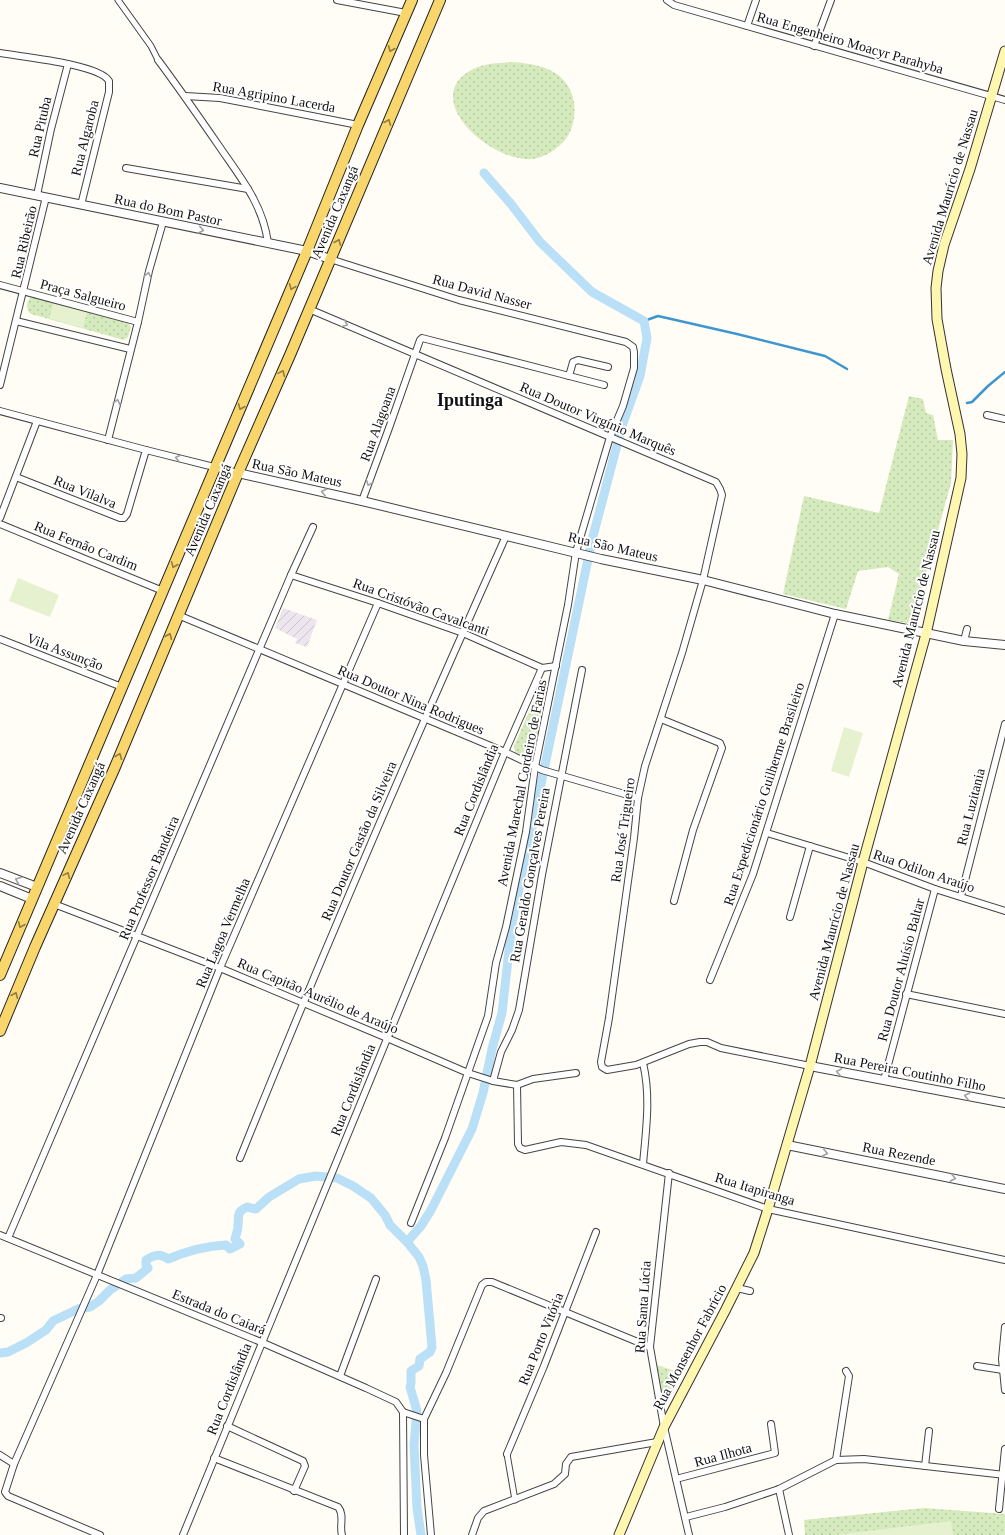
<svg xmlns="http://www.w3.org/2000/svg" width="1005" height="1535" viewBox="0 0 1005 1535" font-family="Georgia,serif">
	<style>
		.industrial { fill: url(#industrial-furrows) }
		.grass { fill: url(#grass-dots) }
		.pitch { fill: #e6f2cf }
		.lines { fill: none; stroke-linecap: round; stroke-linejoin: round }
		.stream { stroke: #3f96cf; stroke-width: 2.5 }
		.canal { stroke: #b9e0f7; stroke-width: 9 }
		.pedestrian-casing { stroke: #444; stroke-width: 7 }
		.minor-casing { stroke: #444; stroke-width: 8 }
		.tertiary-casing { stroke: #444; stroke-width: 10 }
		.secondary-casing { stroke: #333; stroke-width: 11 }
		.primary-casing { stroke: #222; stroke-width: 12 }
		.pedestrian { stroke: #fff; stroke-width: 5 }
		.minor { stroke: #fff; stroke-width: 6 }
		.tertiary { stroke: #fff; stroke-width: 8 }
		.secondary { stroke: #fff6b0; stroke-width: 9 }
		.primary { stroke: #f9d66b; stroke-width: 10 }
		.oneway { stroke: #917d42 }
		.oneway2 { stroke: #a0a0a0 }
		.labels { text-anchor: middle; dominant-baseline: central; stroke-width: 4; stroke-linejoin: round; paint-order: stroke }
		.street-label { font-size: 14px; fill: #111; stroke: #fff }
		.district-label { font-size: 18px; font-weight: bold; fill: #111; stroke: #fff }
	</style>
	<defs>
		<pattern id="industrial-furrows" width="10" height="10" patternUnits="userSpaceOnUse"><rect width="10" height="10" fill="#eee6ef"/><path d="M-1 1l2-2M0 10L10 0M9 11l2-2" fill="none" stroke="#cbc4cc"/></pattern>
		<pattern id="grass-dots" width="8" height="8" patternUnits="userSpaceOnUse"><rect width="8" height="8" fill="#d5ebbd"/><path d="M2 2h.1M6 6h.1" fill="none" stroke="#b6c8a1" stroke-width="1.8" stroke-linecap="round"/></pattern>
	</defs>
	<rect width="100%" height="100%" fill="#fffdf5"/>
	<!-- industrial -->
	<polygon class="industrial" points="283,608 317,620 307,647 295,643 297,639 275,628"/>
	<!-- grass -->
	<g class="grass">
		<path d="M512 62C540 64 568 70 574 102 576 118 572 136 559 146 552 152 542 158 532 159 492 163 417 98 473 69 485 63 499 63 512 62Z"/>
		<path d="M32 296 128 323 131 327 128 337 124 340 31 314C25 310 26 301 32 296Z"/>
		<polygon points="909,396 923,399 926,413 933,415 938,440 953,440 951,483 925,577 915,624 888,620 899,574 888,567 858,571 846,609 783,594 804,496 879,513"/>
		<polygon points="542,683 546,683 547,687 534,753 531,756 527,758 515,753 514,746"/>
		<polygon points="657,1365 681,1373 671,1396 667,1399 662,1398 656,1366"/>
		<polygon points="924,1508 1005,1514 1005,1535 805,1535 804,1520"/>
	</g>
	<!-- pitch -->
	<g class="pitch">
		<polygon points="54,302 87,312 83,328 49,318"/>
		<polygon points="18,578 59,595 50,617 9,601"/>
		<polygon points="844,727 863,733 849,777 831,771"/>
		<polygon points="951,1521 953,1535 835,1535"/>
	</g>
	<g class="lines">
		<!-- stream -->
		<g class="stream">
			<polyline points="644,321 658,316 737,334 825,356 847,369"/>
			<polyline points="967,403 972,402 988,386 1005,372"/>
		</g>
		<!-- canal -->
		<g class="canal">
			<polyline points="407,1242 421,1226 431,1210 472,1129 483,1093 492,1049 502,1013 512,923 592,540 622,426 640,376 647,338 644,321 592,292 540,242 511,204 484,173"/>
			<path d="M0 1353 8 1352 26 1343 46 1330 53 1321 78 1309 90 1307 99 1301 110 1290 126 1279 136 1278 148 1268 146 1265V1260C154 1255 160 1253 168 1259 187 1251 206 1246 226 1245L230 1249 240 1244 235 1239C236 1235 238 1230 238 1226 239 1216 236 1212 247 1207L256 1209 269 1197 299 1179 316 1176 337 1178 353 1186 371 1198 385 1215 390 1225 407 1242 419 1257 423 1266 426 1280 432 1347 430 1352 420 1359 419 1366 411 1371V1383L410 1387 417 1411 414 1445 417 1508 421 1535"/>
		</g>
		<!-- pedestrian casing -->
		<g class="pedestrian-casing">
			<g id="pedestrian">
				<polyline points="118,0 151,46 158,60"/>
				<polyline points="507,1454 515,1500"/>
			</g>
		</g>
		<!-- minor casing -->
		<g class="minor-casing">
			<g id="minor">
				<polyline points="337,0 406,13"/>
				<polyline points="667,0 674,5 1005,100"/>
				<polyline points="747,26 756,0"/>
				<polyline points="814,46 831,0"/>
				<path d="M0 53C22 57 99 64 109 81V92L81 205"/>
				<path d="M158 60C179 88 199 117 219 146 240 177 263 204 268 243"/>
				<polyline points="185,96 220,98 358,125"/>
				<polyline points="126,168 248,189"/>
				<polyline points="37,195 51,129 68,64"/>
				<polyline points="330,259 459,300 626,342 633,347 634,352 634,368 623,406 610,437 576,552 568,605 535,767 526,832 506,927 496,963 488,1016 445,1138 411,1223"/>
				<polyline points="0,285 138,322"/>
				<polyline points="309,309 716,482 720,489 722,495 703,580 682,653 645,766 638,798 634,838 609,1018 601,1062 602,1067 607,1070 636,1065 689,1044 700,1042 707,1042 721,1048 810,1066"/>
				<polyline points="16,321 130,349"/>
				<polyline points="569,376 573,362 578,360 608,367"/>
				<polyline points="0,385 46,197"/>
				<polyline points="0,411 146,450 238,473"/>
				<polyline points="987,415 1005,419"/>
				<polyline points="108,440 138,322 149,271 163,222"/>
				<polyline points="16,477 120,518 124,518 127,514 146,450"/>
				<polyline points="362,501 389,428 420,340 422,338 604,385"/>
				<polyline points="0,518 37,421"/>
				<polyline points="0,524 163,591"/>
				<polyline points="291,575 378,603 463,633 542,668"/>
				<polyline points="178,615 505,752 542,770 638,798"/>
				<polyline points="0,639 122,687"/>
				<polyline points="964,641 967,629"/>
				<polyline points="661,719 720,743 722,748 693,830 674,901"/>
				<polyline points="767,833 863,862 935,889 1005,911"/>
				<polyline points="961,896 1005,724"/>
				<polyline points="54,904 220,968 387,1038 468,1073 493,1081 517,1085 533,1079 576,1073"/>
				<polyline points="790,917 810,846"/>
				<polyline points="710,980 753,874 835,614"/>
				<polyline points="906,994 1005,1014"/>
				<polyline points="884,1080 935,889"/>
				<polyline points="493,1081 501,1052 512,1030 519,1010 542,875 582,670"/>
				<polyline points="517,1085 518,1144 520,1148 525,1150 561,1142 586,1145 768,1209 1005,1260"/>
				<path d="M240 1158C324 949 414 741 506 536"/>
				<path d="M643 1164C646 1130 651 1096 643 1063"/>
				<polyline points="669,1173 650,1347 664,1427 689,1535"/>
				<polyline points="0,1235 261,1342 366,1388 396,1402 403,1412"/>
				<polyline points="8,1238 291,575 313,527"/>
				<polyline points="737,1288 750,1291"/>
				<polyline points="0,1318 1,1318"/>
				<polyline points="1005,1327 1002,1359 1005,1390"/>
				<polyline points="977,1366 1003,1370"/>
				<polyline points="340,1376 376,1279"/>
				<polyline points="403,1412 404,1535"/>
				<polyline points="403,1412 424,1419"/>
				<polyline points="227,1426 303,1461 305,1466 294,1491"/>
				<polyline points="507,1454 544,1366 596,1232"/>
				<polyline points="0,1455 14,1464"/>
				<path d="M214 1458 338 1507C345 1515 339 1526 342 1535"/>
				<polyline points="836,1460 849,1376 846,1371"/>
				<polyline points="925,1466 929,1431"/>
				<polyline points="676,1479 775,1453 771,1424"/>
				<polyline points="779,1489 789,1535"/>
				<polyline points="999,1509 1005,1449"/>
				<polyline points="686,1517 725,1507 779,1489 836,1460 864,1459 1005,1475"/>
				<polyline points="100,1535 8,1496 5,1492 14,1464 97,1275 220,968 378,603"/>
				<polyline points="183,1535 505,752 542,668 556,666"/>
				<polyline points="431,1535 424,1455 424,1419 446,1373 482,1285 486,1282 492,1282 650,1347"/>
				<polyline points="472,1535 478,1518 484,1511 554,1484 565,1474 566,1464 571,1457 657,1442"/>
			</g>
		</g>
		<!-- tertiary casing -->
		<g class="tertiary-casing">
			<g id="tertiary">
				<polyline points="0,188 307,251 330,259"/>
				<polyline points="238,473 362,501 601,559 703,580 835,614 964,641 1005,645"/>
				<polyline points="0,873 37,887"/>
				<polyline points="0,886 32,899"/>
				<polyline points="810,1066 1005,1103"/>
				<polyline points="787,1145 1005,1189"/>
			</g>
		</g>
		<!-- secondary casing -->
		<g class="secondary-casing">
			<polyline id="secondary" points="619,1535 664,1427 725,1311 754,1253 768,1209 810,1066 863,862 926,634 961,478 962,454 960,434 946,369 937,319 936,288 938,271 944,245 970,169 1005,51"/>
		</g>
		<!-- primary casing -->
		<g class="primary-casing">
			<g id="primary">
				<polyline points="0,975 307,251 358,125 412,0"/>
				<polyline points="0,1031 35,947 115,767 238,473 290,355 440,0"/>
			</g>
		</g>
		<!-- pedestrian -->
		<use href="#pedestrian" class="pedestrian"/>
		<!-- minor -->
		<use href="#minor" class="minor"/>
		<!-- tertiary -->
		<use href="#tertiary" class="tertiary"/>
		<!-- secondary -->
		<use href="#secondary" class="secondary"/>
		<!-- primary -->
		<use href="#primary" class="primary"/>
	</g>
	<!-- one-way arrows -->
	<defs><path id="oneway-chevron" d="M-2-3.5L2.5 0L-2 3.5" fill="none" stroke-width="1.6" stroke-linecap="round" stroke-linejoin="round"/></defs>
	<g class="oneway">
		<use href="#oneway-chevron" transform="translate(391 49) rotate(113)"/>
		<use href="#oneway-chevron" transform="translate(388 122) rotate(-67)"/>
		<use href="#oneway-chevron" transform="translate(338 242) rotate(-67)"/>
		<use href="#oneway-chevron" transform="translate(292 287) rotate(113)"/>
		<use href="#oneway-chevron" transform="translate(282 373) rotate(-66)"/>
		<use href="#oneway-chevron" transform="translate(241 407) rotate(113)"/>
		<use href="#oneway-chevron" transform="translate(174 565) rotate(113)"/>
		<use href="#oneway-chevron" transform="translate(169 636) rotate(-67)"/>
		<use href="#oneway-chevron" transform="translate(119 756) rotate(-68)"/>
		<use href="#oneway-chevron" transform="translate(67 875) rotate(-66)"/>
		<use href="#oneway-chevron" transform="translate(21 925) rotate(113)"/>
		<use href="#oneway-chevron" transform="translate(15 995) rotate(-67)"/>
	</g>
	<g class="oneway2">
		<use href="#oneway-chevron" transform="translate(201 230) rotate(11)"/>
		<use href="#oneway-chevron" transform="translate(148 275) rotate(-77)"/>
		<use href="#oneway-chevron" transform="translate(345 324) rotate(23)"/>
		<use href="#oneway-chevron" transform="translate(117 402) rotate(-76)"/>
		<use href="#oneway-chevron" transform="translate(178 458) rotate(-167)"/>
		<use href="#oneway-chevron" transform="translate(369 483) rotate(111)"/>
		<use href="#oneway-chevron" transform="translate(324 492) rotate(-167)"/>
		<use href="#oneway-chevron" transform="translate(18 880) rotate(-158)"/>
		<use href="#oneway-chevron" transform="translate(839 1072) rotate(-170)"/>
		<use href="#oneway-chevron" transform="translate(967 1096) rotate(-169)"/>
		<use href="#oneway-chevron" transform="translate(825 1153) rotate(11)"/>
		<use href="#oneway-chevron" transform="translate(953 1178) rotate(11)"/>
	</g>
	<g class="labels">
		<!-- street labels -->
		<g class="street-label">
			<text transform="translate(850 43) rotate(16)">Rua Engenheiro Moacyr Parahyba</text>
			<text transform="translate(274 97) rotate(10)">Rua Agripino Lacerda</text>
			<text transform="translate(40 127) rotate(-77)">Rua Pituba</text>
			<text transform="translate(85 138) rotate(-76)">Rua Algaroba</text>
			<text transform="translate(950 187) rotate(-73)">Avenida Maurício de Nassau</text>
			<text transform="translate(168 210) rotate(12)">Rua do Bom Pastor</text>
			<text transform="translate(335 212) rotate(-67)">Avenida Caxangá</text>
			<text transform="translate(24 242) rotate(-77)">Rua Ribeirão</text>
			<text transform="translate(482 292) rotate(15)">Rua David Nasser</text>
			<text transform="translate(83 295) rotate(15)">Praça Salgueiro</text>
			<text transform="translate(598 419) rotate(23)">Rua Doutor Virgínio Marquês</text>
			<text transform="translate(378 424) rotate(-70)">Rua Alagoana</text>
			<text transform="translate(297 473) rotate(12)">Rua São Mateus</text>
			<text transform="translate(85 492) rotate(22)">Rua Vilalva</text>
			<text transform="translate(208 510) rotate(-67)">Avenida Caxangá</text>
			<text transform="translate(86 546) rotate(22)">Rua Fernão Cardim</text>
			<text transform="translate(613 547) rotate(13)">Rua São Mateus</text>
			<text transform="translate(421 607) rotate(20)">Rua Cristóvão Cavalcanti</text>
			<text transform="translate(916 609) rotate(-76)">Avenida Maurício de Nassau</text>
			<text transform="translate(65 652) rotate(21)">Vila Assunção</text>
			<text transform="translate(411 700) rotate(23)">Rua Doutor Nina Rodrigues</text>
			<text transform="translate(522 783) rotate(-79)">Avenida Marechal Cordeiro de Farias</text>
			<text transform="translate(476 790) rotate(-68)">Rua Cordislândia</text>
			<text transform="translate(764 794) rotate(-72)">Rua Expedicionário Guilherme Brasileiro</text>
			<text transform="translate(971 807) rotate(-76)">Rua Luzitania</text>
			<text transform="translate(81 808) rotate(-66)">Avenida Caxangá</text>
			<text transform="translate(623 830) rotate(-82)">Rua José Trigueiro</text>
			<text transform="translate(359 841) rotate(-67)">Rua Doutor Gastão da Silveira</text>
			<text transform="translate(924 871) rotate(19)">Rua Odilon Araújo</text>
			<text transform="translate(530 875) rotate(-80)">Rua Geraldo Gonçalves Pereira</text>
			<text transform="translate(149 878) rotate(-67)">Rua Professor Bandeira</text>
			<text transform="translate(834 922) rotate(-75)">Avenida Maurício de Nassau</text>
			<text transform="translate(223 933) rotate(-67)">Rua Lagoa Vermelha</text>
			<text transform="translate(901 970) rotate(-75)">Rua Doutor Aluísio Baltar</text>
			<text transform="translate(318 996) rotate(23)">Rua Capitão Aurélio de Araújo</text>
			<text transform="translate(910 1072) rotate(11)">Rua Pereira Coutinho Filho</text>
			<text transform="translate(353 1090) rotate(-68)">Rua Cordislândia</text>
			<text transform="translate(899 1154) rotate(11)">Rua Rezende</text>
			<text transform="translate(755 1189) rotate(17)">Rua Itapiranga</text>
			<text transform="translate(643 1307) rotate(-86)">Rua Santa Lúcia</text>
			<text transform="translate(219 1312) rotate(22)">Estrada do Caiará</text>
			<text transform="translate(541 1339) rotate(-68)">Rua Porto Vitória</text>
			<text transform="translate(690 1347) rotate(-62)">Rua Monsenhor Fabrício</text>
			<text transform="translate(229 1389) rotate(-68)">Rua Cordislândia</text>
			<text transform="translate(723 1455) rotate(-15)">Rua Ilhota</text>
		</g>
		<!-- district labels -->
		<g class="district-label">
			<text x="470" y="400">Iputinga</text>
		</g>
	</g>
</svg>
